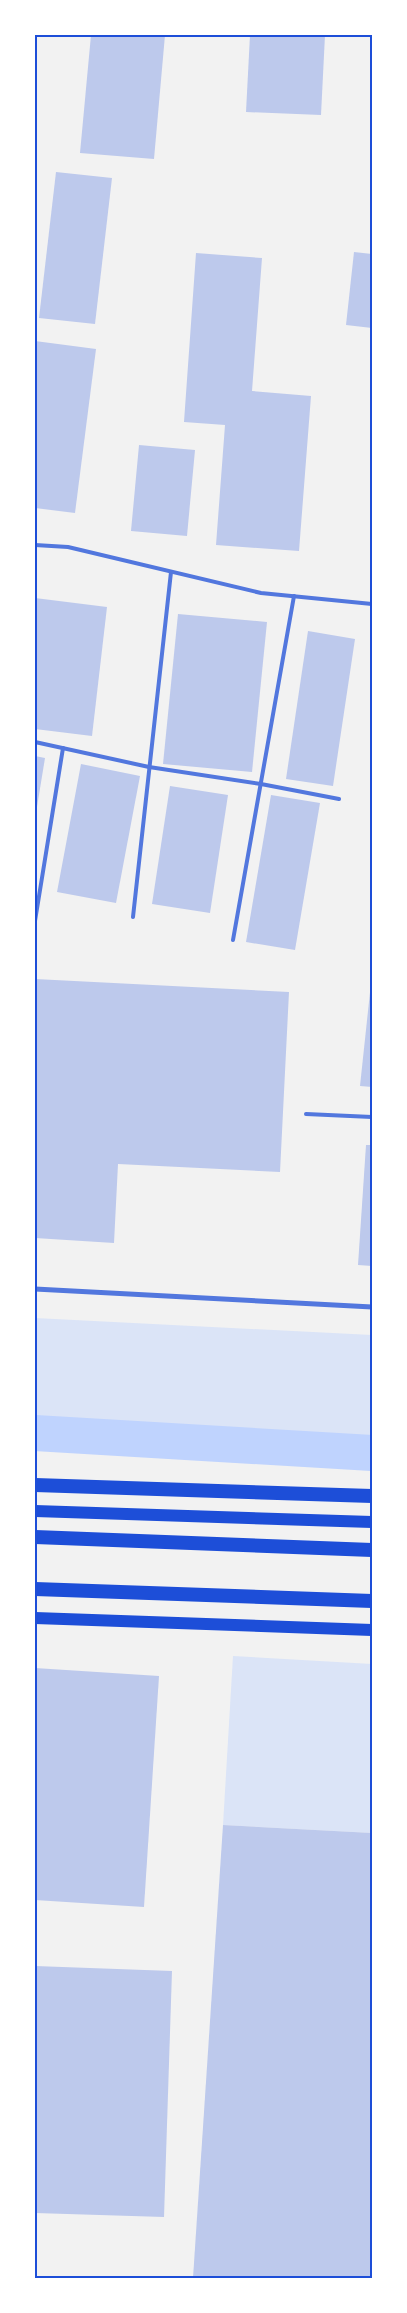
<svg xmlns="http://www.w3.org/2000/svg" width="407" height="2313" viewBox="0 0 407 2313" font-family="Manrope,sans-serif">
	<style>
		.green { fill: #dbe4f7 }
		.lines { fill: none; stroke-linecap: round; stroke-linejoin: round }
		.canal { stroke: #bfd3fe; stroke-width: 36 }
		.building { fill: #bdc9ec }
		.service { stroke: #5277de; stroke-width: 4 }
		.minor { stroke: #5277de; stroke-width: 5 }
		.primary { stroke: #1d4ed8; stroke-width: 12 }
		.trunk { stroke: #1d4ed8; stroke-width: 14 }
		.neatline { fill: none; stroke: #1d4ed8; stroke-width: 2 }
	</style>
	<rect width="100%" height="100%" fill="#f2f2f2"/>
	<!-- green -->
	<g class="green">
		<polygon points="35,1318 372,1335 372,1455 35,1437"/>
		<polygon points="233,1656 372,1664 372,1833 223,1825"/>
	</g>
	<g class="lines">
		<!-- canal -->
		<polyline class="canal" points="35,1433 372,1453"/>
	</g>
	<!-- building -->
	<g class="building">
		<polygon points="91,35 165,35 154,159 80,153"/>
		<polygon points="250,35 325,35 321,115 246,112"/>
		<polygon points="56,172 112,178 95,324 39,318"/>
		<polygon points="354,252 372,254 372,328 346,325"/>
		<polygon points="196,253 262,258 252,391 311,396 299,551 216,545 225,425 184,422"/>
		<polygon points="35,341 96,349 75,513 35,508"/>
		<polygon points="139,445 195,450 187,536 131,531"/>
		<polygon points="35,598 107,607 92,736 35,729"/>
		<polygon points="178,614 267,622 252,772 163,764"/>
		<polygon points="308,631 355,639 333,786 286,779"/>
		<polygon points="35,756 45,758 36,813 35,813"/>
		<polygon points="81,764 140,776 116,903 57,892"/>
		<polygon points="170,786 228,795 210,913 152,904"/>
		<polygon points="271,795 320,803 295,950 246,942"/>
		<polygon points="35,979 289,992 280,1172 118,1164 114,1243 35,1238"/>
		<polygon points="371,983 372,983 372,1087 360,1086"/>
		<polygon points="366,1145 372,1145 372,1266 358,1265"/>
		<polygon points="35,1668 159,1676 144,1907 35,1900"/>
		<polygon points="223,1825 372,1833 372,2278 193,2278"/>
		<polygon points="35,1966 172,1971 164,2217 35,2213"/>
	</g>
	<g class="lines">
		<!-- service -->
		<g class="service">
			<polyline points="35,545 68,547 261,593 372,604"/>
			<polyline points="35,742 149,767 261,784 339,799"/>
			<polyline points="133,917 171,572"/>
			<polyline points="35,921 63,748"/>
			<polyline points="233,940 294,596"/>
			<polyline points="306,1114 372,1117"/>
		</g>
		<!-- minor -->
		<polyline class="minor" points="35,1289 372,1307"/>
		<!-- primary -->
		<g class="primary">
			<polyline points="35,1511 372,1522"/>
			<polyline points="35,1618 372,1630"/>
		</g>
		<!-- trunk -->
		<g class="trunk">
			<polyline points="35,1485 372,1496"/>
			<polyline points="35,1537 372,1550"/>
			<polyline points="35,1589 372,1601"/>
		</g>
	</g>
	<!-- border -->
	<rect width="407" height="2313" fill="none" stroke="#ffffff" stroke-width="72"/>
	<rect x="36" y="36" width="335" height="2241" class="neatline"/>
</svg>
